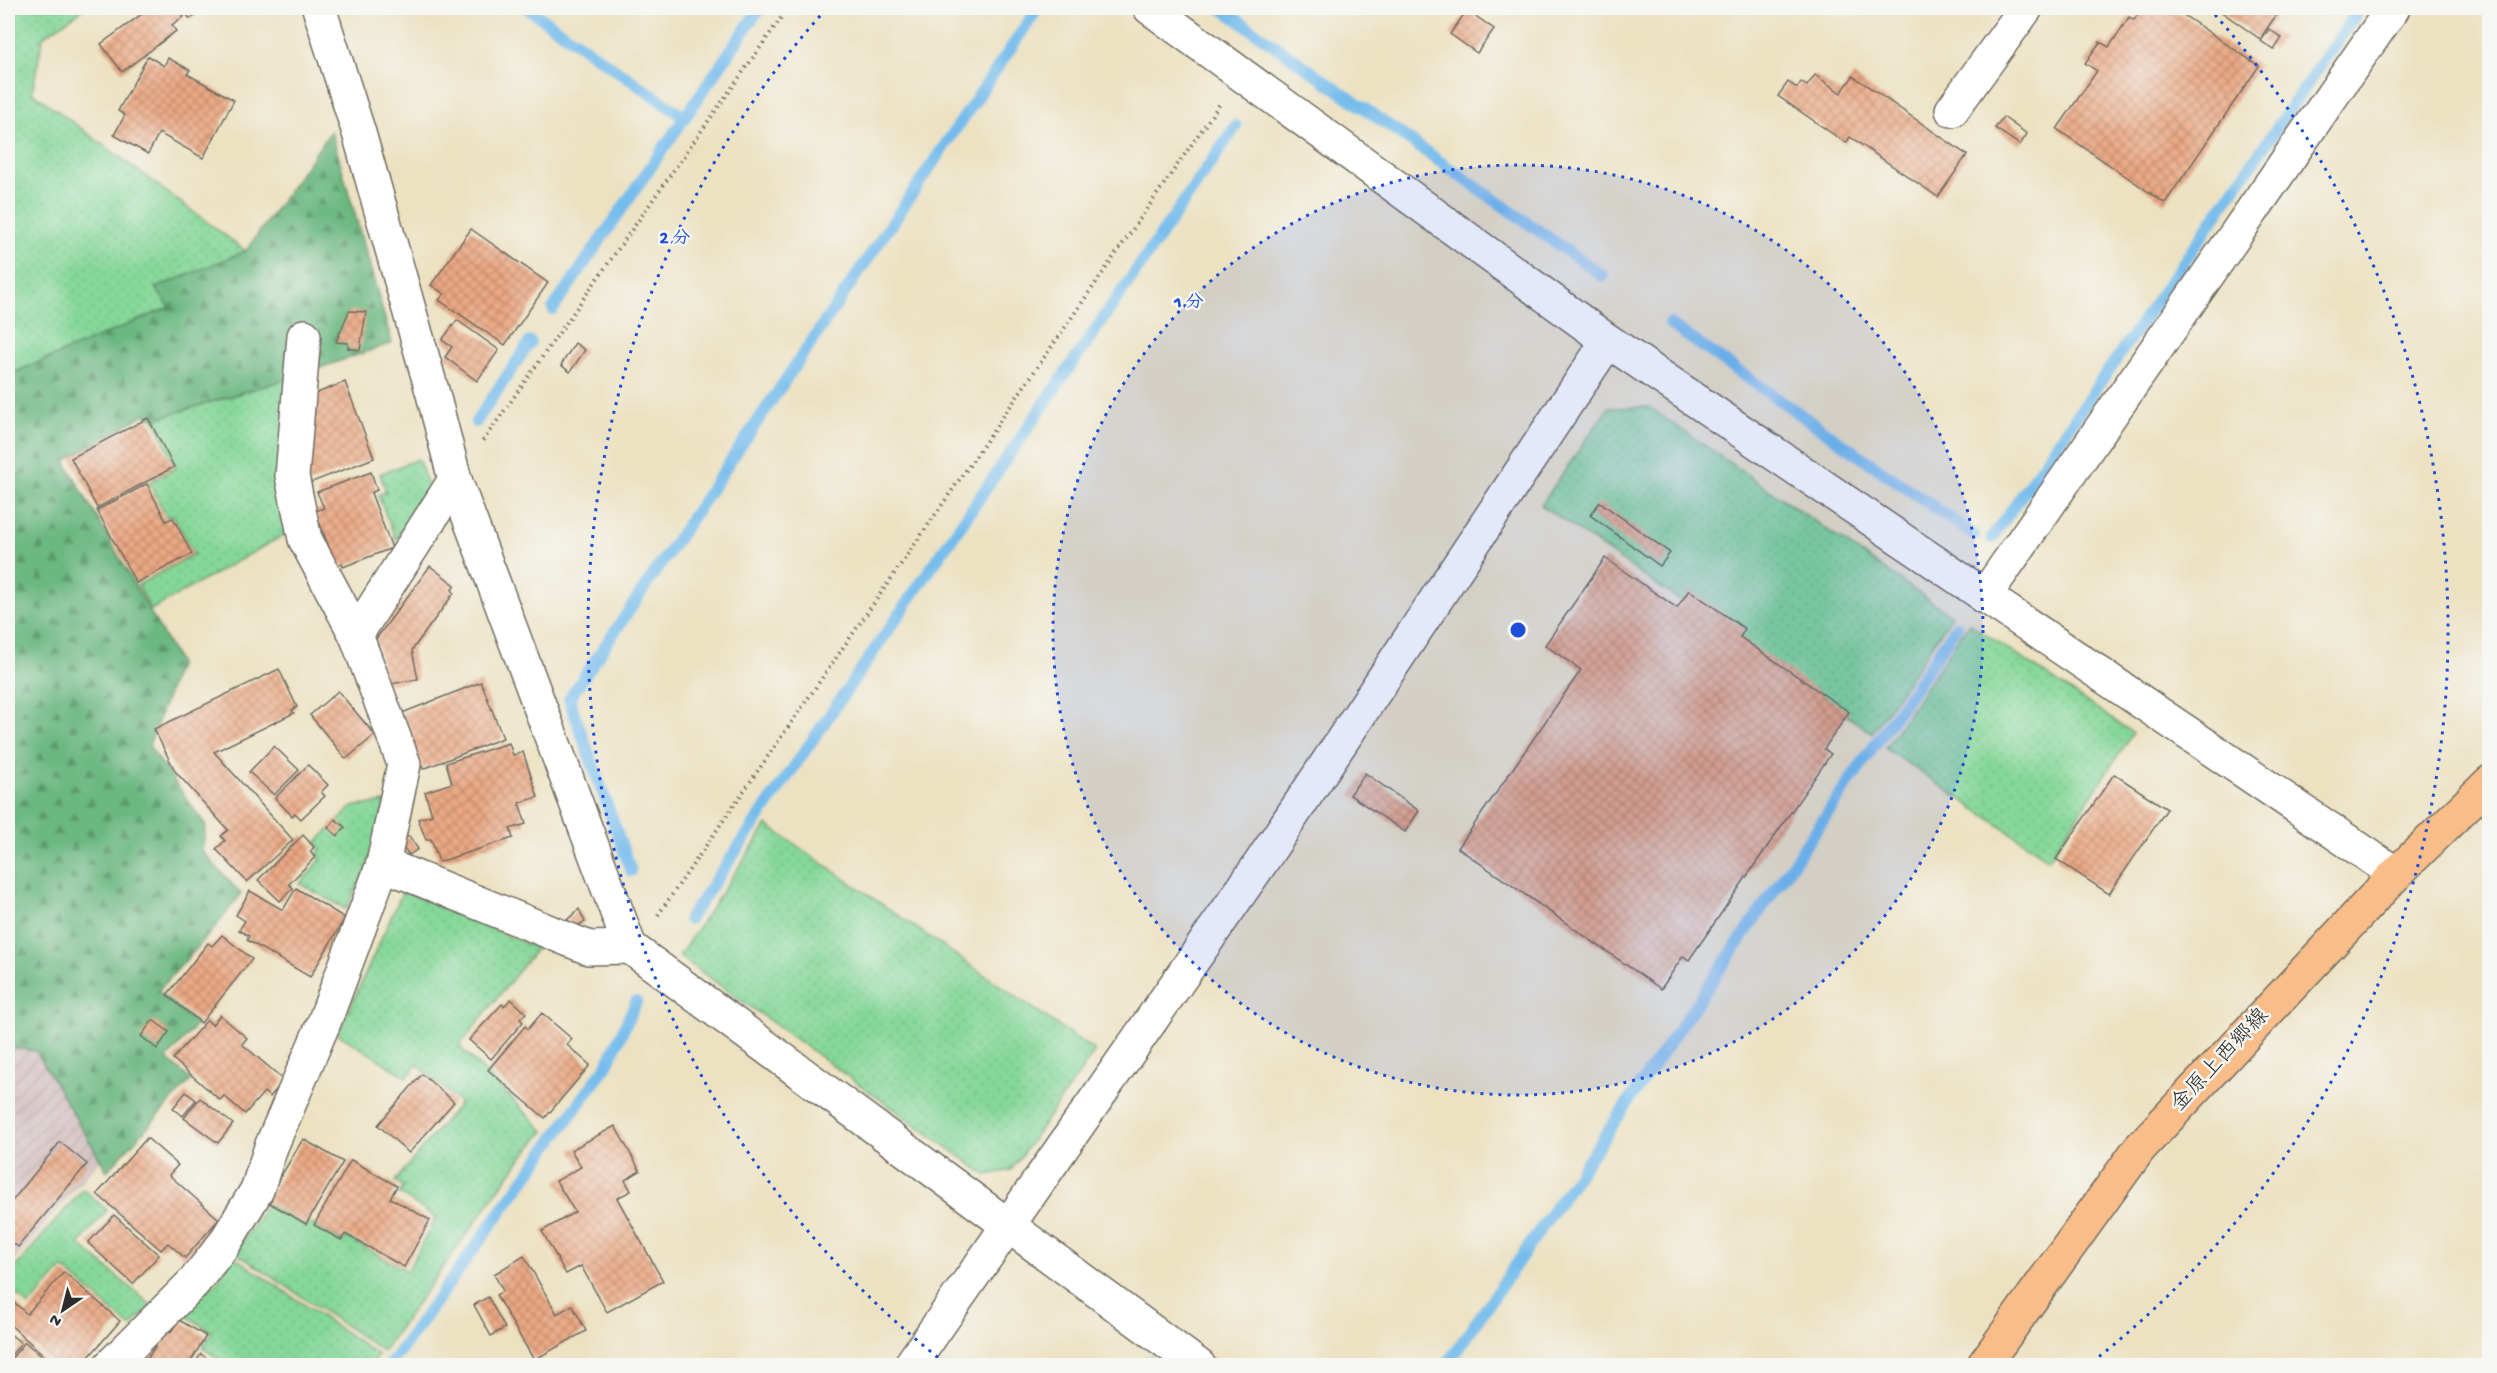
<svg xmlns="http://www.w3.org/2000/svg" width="2497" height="1373" viewBox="0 0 2497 1373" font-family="'Gochi Hand','Klee One',sans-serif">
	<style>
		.industrial { fill: url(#industrial-furrows) }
		.grass { fill: url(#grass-dots); stroke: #588162; stroke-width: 1.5 }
		.forest { fill: url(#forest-firs); stroke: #4c7256; stroke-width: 1.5 }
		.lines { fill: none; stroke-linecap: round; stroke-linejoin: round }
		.stream { stroke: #74bcec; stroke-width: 12 }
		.building { fill: url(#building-cross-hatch) }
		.minor-casing { stroke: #6f6b60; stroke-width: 36 }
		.major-casing { stroke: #6f6b60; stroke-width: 36 }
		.path { stroke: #6f6b60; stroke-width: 4; stroke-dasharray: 1.5 4.5; stroke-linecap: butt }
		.minor { stroke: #fff; stroke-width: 33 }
		.major { stroke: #f8bd89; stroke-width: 33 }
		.ring { fill: none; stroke: #1d4ed8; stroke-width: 3; stroke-dasharray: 3 6 }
		.labels { text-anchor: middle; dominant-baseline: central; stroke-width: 5; stroke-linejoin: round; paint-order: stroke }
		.street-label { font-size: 22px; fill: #2b2b2b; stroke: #f6f6f2 }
		.centre { fill: #1d4ed8; stroke: #f6f6f2; stroke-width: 3 }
		.ring-label { font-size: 18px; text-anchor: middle; font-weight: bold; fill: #1d4ed8; stroke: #f6f6f2; stroke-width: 5; stroke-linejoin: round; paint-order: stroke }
	</style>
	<defs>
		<pattern id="industrial-furrows" width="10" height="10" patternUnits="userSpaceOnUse" patternTransform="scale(1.5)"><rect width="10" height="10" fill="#d2bfc0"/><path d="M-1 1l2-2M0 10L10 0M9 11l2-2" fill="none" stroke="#b4a4a5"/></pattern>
		<pattern id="grass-dots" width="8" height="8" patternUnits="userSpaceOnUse" patternTransform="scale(1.5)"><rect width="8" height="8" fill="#85d799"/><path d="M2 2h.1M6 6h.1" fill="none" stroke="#73b984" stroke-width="1.8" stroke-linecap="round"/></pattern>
		<pattern id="forest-firs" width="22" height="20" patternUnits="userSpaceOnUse" patternTransform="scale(1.5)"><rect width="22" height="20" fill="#6cb881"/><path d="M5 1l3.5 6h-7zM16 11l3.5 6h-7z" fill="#59966a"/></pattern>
		<pattern id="building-cross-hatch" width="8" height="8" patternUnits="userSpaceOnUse" patternTransform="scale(1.5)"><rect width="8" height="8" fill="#eca984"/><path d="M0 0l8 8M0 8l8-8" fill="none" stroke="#bf8a6c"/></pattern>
	</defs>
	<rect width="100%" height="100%" fill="#f6f6f2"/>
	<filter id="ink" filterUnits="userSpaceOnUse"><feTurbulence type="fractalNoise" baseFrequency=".0167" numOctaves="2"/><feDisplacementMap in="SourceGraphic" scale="12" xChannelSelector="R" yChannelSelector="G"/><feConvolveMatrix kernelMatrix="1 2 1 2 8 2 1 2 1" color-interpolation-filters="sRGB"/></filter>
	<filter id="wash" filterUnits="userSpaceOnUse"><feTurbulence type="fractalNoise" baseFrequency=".008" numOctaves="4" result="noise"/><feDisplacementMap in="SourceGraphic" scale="24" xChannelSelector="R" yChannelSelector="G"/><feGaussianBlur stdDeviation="1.35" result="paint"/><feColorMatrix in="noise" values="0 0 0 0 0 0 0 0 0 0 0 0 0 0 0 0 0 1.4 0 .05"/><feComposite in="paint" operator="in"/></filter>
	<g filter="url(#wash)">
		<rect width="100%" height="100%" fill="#ece2c2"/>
		<!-- industrial -->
		<polygon class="industrial" points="8,1047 36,1051 100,1159 8,1268"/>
		<!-- grass -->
		<g class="grass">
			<polygon points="8,8 85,8 43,37 32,92 246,251 156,288 170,307 16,372 8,361"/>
			<polygon points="294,377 291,531 151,610 138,585 194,554 173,515 167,518 149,482 176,468 155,419"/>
			<polygon points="1649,407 1952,616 1872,733 1541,505 1608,408"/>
			<polygon points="418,459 430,490 396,540 378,495 386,492 380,474"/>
			<polygon points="1969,623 2133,733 2049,859 1885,748"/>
			<polygon points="386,802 366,870 346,909 300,884 321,859 317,854 321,849 316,843 352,807"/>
			<polygon points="767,825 1095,1051 1011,1170 986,1175 679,956"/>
			<polygon points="403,891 537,948 459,1046 544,1131 519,1161 383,1351 235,1252 267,1204 307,1227 310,1223 342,1242 346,1237 407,1271 436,1218 399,1193 404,1187 395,1181 460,1103 417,1064 407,1077 338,1034"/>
			<polygon points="83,1189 107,1210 79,1244 151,1305 131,1327 63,1268 29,1306 8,1287 8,1276"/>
			<polygon points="233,1256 378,1355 371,1365 227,1365 203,1348 212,1332 182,1313 218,1281"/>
		</g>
		<!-- forest -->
		<polygon class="forest" points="331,131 392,343 294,377 155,419 145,414 65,461 179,663 149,746 206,826 202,851 241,894 213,930 158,991 197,1024 167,1059 191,1080 107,1171 36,1051 8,1047 8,361 16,372 170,307 155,288 246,251"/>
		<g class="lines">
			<!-- stream -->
			<g class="stream">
				<polyline points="527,8 684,117"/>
				<polyline points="1221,8 1603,276"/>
				<polyline points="553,309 760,8"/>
				<polyline points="1670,324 1974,535"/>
				<polyline points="476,422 530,342"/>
				<polyline points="1992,538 2360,8"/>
				<polyline points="631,871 569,699 1038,8"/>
				<polyline points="689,919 1236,126"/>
				<polyline points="389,1366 607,1065 636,1002"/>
				<polyline points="1146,1366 1150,1361"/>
				<polyline points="1446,1366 1957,626"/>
			</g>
		</g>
		<g id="blocks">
			<!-- building -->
			<g class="building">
				<polygon points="150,8 178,8 184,16 172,25 176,31 122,72 101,44"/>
				<polygon points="182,8 207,8 190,19"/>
				<polygon points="2142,8 2173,8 2259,66 2165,203 2057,129 2097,71 2085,63 2100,42 2109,47 2129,17 2134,20"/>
				<polygon points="2216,8 2281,8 2260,39"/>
				<polygon points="1467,10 1494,29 1477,53 1450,34"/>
				<polygon points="2269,29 2282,38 2274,50 2261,41"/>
				<polygon points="148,56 164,66 168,58 190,70 187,74 234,100 203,158 159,133 148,154 114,135 125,115 118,111"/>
				<polygon points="1815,75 1841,93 1853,76 1967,155 1938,197 1850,137 1846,143 1778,96 1788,82 1797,88 1801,82 1807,86"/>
				<polygon points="2003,117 2027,134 2020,145 1995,128"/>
				<polygon points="471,229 548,283 505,345 439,300 444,294 431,285"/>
				<polygon points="349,311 366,312 360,350 348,348 348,343 336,342"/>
				<polygon points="457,320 499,350 477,381 445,357 452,347 442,340"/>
				<polygon points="575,343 585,350 570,372 561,365"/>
				<polygon points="345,382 374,458 307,484 312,395"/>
				<polygon points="148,418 174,467 97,508 71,458"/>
				<polygon points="371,472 377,490 371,493 392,548 343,567 342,563 336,566 315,511 324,508 317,492"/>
				<polygon points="147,484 166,521 173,518 192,554 136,583 97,510"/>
				<polygon points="1600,502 1670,553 1660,566 1590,515"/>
				<polygon points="1605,558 1677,608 1689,590 1745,629 1740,637 1849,712 1824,749 1831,754 1689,960 1683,956 1661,989 1458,848 1581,670 1545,645"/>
				<polygon points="430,566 455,585 452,590 454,593 412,650 418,679 386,685 376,639"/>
				<polygon points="279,669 297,707 292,710 294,713 214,752 293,840 247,882 216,849 225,841 221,836 228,830 175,771 154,729"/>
				<polygon points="481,682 503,738 423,769 402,713"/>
				<polygon points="338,691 375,735 346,759 310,715"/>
				<polygon points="509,743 513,755 523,752 538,797 519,803 526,824 510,829 513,838 439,862 431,839 426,840 418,819 432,815 425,792 452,783 446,763"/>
				<polygon points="274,746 299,770 274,795 249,772"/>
				<polygon points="308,765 328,785 321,792 325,796 301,819 295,813 292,816 275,798"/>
				<polygon points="1365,773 1419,811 1405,832 1350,795"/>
				<polygon points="2114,774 2167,809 2109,894 2056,859"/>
				<polygon points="335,819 345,827 338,836 328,828"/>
				<polygon points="303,835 314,847 310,852 315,857 289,884 293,888 280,901 258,880"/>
				<polygon points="409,836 418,849 409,855 399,842"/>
				<polygon points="296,888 345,918 310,977 247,940 249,936 239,930 245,921 236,915 250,891 283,910"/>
				<polygon points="579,909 585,922 576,926 567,920"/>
				<polygon points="222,935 252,959 201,1023 167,995 208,943 212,946"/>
				<polygon points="511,999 526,1013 520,1019 523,1022 491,1059 469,1040 502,1004 504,1006"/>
				<polygon points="542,1013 572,1039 567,1045 590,1065 545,1118 488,1070 525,1026 528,1029"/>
				<polygon points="220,1015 247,1038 242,1044 284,1080 270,1097 264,1092 245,1114 224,1096 220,1100 173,1059 207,1020 212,1025"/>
				<polygon points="153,1020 169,1032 157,1049 141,1036"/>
				<polygon points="422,1074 454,1102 409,1153 378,1125"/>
				<polygon points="186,1092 196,1100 183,1116 173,1108"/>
				<polygon points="200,1098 233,1124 218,1143 184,1118"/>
				<polygon points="615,1126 640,1171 625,1180 631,1191 617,1198 663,1281 607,1312 581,1266 566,1274 542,1231 575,1212 556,1181 581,1167 571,1150"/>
				<polygon points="147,1138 178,1165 169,1175 219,1219 185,1258 168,1243 161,1250 97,1194"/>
				<polygon points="303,1139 343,1162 306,1224 266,1201"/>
				<polygon points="60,1142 87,1164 18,1247 8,1239 8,1206"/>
				<polygon points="351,1160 397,1186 390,1198 430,1220 404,1267 345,1234 341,1240 314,1225"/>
				<polygon points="114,1215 159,1255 133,1284 88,1243"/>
				<polygon points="524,1256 557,1314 572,1305 586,1331 534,1360 496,1295 503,1291 494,1274"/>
				<polygon points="64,1272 120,1321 81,1366 56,1366 8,1323 8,1297 27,1314"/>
				<polygon points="488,1297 505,1328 491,1336 474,1305"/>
				<polygon points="179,1320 206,1336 188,1366 143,1366 165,1330 170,1333"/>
				<polygon points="8,1332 21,1343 8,1359"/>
				<polygon points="25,1342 53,1366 17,1366 10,1360"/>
				<polygon points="201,1354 218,1366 193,1366"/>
			</g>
		</g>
	</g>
	<g filter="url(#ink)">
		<use href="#blocks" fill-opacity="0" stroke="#6f6b60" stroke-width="1.5"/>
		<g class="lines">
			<!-- minor casing -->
			<g class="minor-casing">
				<g id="minor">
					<polyline points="319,8 359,133 433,394 455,480 630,947 1199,1366"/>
					<polyline points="1150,8 1608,341 2396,874"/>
					<polyline points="1952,110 2026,8"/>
					<polyline points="304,336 292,476 305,539 356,635"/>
					<polyline points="1984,597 2393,8"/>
					<polyline points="383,864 404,764 356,635 455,480"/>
					<polyline points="110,1366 194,1282 224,1244 257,1190 271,1147 325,1020 383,864 589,948 630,947"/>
					<polyline points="910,1366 1260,864 1608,341"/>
				</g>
			</g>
			<!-- major casing -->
			<g class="major-casing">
				<polyline id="major" points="1983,1366 2139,1149 2396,874 2490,782"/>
			</g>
			<!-- path -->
			<g class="path">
				<polyline points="483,441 788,8"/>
				<polyline points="658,915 1221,102"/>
			</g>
			<!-- minor -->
			<use href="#minor" class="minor"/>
			<!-- major -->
			<use href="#major" class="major"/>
		</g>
	</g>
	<!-- distance rings -->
	<circle cx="1518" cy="630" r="465" fill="#1d4ed8" fill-opacity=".12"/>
	<g class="ring">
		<circle cx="1518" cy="630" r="465"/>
		<path d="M945 1363A930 930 0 0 1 827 8M2209 8A930 930 0 0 1 2091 1363"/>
	</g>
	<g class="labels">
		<!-- street labels -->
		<g class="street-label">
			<text transform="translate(2221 1061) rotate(-47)">金原上西郷線</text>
		</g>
	</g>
	<circle cx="1518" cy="630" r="9" class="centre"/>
	<g class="ring-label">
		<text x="675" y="243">2 分</text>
		<text x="1189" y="307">1 分</text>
	</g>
	<!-- margin -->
	<rect width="2497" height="1373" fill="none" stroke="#f6f6f2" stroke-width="30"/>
	<!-- north arrow -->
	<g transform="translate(63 1310) rotate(215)" stroke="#f6f6f2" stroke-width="4.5" paint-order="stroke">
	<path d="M0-4.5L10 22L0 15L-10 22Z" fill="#2b2b2b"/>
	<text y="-9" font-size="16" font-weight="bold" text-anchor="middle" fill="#2b2b2b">N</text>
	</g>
</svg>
